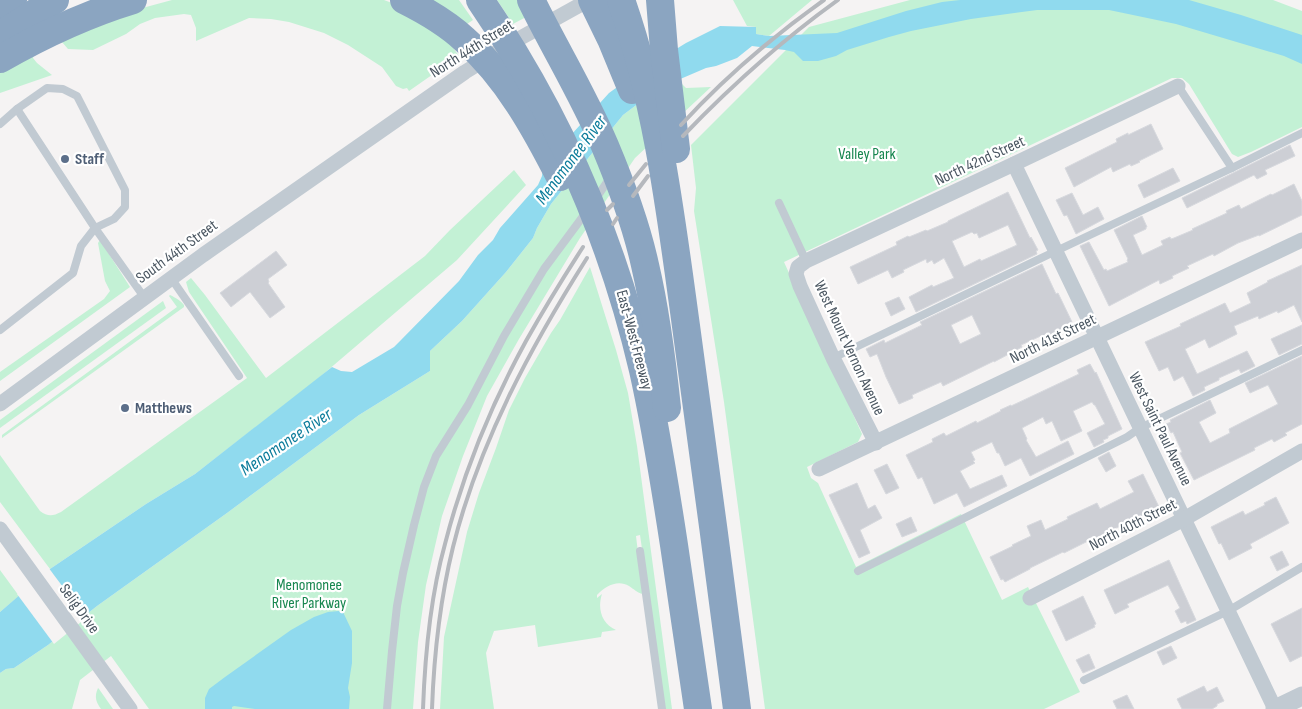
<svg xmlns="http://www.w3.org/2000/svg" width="1302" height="709" viewBox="0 0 1302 709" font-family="'Sofia Sans Condensed',sans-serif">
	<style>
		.green { fill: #c3f1d5 }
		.water { fill: #90daee }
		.pier { fill: #f5f3f3 }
		.building { fill: #cdcfd5; stroke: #d7d9de; fill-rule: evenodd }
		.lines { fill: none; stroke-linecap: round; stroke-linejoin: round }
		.service { stroke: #c1cad2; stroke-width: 8 }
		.minor { stroke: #c1cad2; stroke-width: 15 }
		.tertiary { stroke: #c1cad2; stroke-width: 19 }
		.motorway { stroke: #8ba5c1; stroke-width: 28 }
		.rail { stroke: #b5b8bd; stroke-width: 4 }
		.service-dot { fill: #5c6f8a; stroke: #fff; stroke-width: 2 }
		.labels { text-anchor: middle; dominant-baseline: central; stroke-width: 4.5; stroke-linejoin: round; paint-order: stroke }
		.street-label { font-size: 16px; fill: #4a5661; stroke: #fff }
		.park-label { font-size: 16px; fill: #17864f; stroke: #fff }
		.service-label { font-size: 16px; font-weight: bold; fill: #4e5e75; stroke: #fff; text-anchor: start }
		.water-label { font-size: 18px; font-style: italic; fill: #0c7c9b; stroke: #fff }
	</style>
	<rect width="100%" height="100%" fill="#f5f3f3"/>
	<!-- green -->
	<g class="green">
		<polygon points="172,0 384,0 392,3 441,31 459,56 409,91 407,88 403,89 396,86 382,67 348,45 324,33 289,22 271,19 249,18 196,41 196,28 191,15 184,14 155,18 140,24 126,34 93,50 68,49 62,42 34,54 33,58 37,63 52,75 0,93 0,68 135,10"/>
		<polygon points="427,0 459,0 473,20 464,26"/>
		<polygon points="497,0 519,0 526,17 513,24"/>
		<polygon points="733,0 812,0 769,36 756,34 756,27 747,26"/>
		<polygon points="910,0 1273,0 1302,11 1302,127 1251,152 1238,157 1232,154 1189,84 1182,78 1172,78 784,262 862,434 858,442 807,467 811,478 818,483 856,567 961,514 1002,600 1028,587 1080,692 1044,709 765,709 724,402 694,211 696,188 691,145 809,27"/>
		<polygon points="678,80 686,88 711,87 635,158 580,238 519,339 487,396 463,456 442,516 426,585 418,642 413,709 149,709 111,656 80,680 72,709 0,709 0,673 6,669 14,668 48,645 97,606 227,513 359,415 430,371 430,351 462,321 506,272 533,238 537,228 551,204 623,115 651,94"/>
		<path d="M514 170 526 185 457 260 314 382 195 474 146 504 50 569 0 502V455L40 511C48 517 53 516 61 512L247 378 189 292 186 282 191 278 205 295 266 378 425 256 450 230Z"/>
		<polygon points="100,240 130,287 0,381 0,372 104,299 110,291 105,281 98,243"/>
		<path d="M590 267 616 350 628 393 637 446 672 709H665L640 535 636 536 643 594C637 593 634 589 629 586 618 579 605 586 597 595V598L602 594C597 609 602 624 616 630L602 632 601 637 538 647 535 625 494 631 486 653 494 709H440L444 637 467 532 479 493 496 448 509 410 525 378 551 333 560 320Z"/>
		<path d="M170 295C176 298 180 300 184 305V307L2 438V435L177 307 169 296Z"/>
		<polygon points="163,301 166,308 0,428 0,420"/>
		<polygon points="0,570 19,596 0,612"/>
		<path d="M98 688 99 689 113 709H101C96 702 94 697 98 688Z"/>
	</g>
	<!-- water -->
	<g class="water">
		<polygon points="960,0 1189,0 1241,15 1302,35 1302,64 1284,56 1176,24 1109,10 1037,10 971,19 911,31 889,37 847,50 836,56 818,61 803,61 794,52 785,50 752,46 737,58 716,66 706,68 678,80 651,94 623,115 551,204 537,228 533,238 506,272 462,321 430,351 430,371 359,415 227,513 97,606 48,645 14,668 6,669 0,673 0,612 50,569 146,504 195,474 332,367 341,371 352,372 394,347 401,340 459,281 478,255 493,240 500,228 538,185 542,176 543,166 609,93 634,75 686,43 720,26 756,27 756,34 769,36 837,33 906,11 942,2"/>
		<polygon points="339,611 343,612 352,631 352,663 348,688 350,697 349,709 255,709 234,706 232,707 232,709 205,709 205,698 209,689 225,677 291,630 314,617 328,612"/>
	</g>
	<!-- pier -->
	<polygon class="pier" points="48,567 86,618 54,644 17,594"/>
	<!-- building -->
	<g class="building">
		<polygon points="1151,124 1163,149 1139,161 1140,162 1131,166 1130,164 1113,172 1111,167 1074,187 1065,168 1117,142 1116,139 1128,133 1128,135"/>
		<polygon points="1290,145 1295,156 1265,170 1267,174 1257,179 1254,175 1187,208 1182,198"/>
		<polygon points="1173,168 1180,181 1144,198 1138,185"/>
		<polygon points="1294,184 1302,201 1302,215 1259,236 1259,235 1238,243 1214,256 1213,254 1187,266 1189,268 1172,276 1173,278 1160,284 1159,280 1109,306 1080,246 1089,242 1104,270 1106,269 1107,271 1128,262 1127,260 1128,259 1114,230 1142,216 1147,227 1146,227 1146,229 1133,235 1142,255 1163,245 1161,241 1170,237 1171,239 1174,238 1193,230 1192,229 1227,213 1226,211 1239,205 1241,209 1271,194 1272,195"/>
		<path d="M1008 192 1030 238 1031 237 1038 250 1036 251 1037 254 916 312 909 297 932 285 933 287 954 278 944 258 934 264 932 260 927 263 926 259 903 270 904 272 892 278 888 270 858 284 850 267 897 245 896 242 908 236 909 237 926 230 927 231 948 222V221ZM1008 225 1017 245 981 261 980 259 964 267 952 241 972 232 974 234 977 233 979 238Z"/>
		<polygon points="1072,193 1083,215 1098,207 1104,219 1076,234 1067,215 1064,216 1056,200"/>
		<polygon points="276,251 287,265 268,279 269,282 268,283 285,307 270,318 250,292 231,307 220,293"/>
		<path d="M1042 264 1056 294 1058 293 1072 322 1065 325 1066 327 1044 338 1043 335 1021 345 1022 347 994 362V361L943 386 941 382 912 395 913 398 899 404 886 377 877 354 870 357 866 349 884 340 885 343 922 325 920 322ZM972 315 981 334 960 344 951 325Z"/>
		<polygon points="1302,265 1302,322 1294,305 1278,313 1277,311 1259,319 1258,316 1234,326 1237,334 1209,348 1205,339 1185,349 1197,374 1247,351 1255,366 1241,373 1239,369 1219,378 1219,380 1204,387 1205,390 1193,396 1183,376 1174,381 1168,367 1159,371 1145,342 1181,326 1180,324 1225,303 1230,313 1251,303 1247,293 1268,282 1267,281"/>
		<polygon points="899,297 905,309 891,316 885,303"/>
		<polygon points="1302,325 1302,344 1279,355 1271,339"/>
		<polygon points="1302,356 1302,424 1285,433 1287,435 1274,442 1272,439 1254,448 1255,450 1194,480 1180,453 1182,452 1173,432 1171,433 1166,424 1171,422 1170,420 1210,400 1216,413 1199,422 1210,443 1230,433 1229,429 1278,404 1268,385 1250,393 1245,383"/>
		<polygon points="1090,364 1095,373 1096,372 1122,429 1108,436 1108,438 1103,440 1104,442 1094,447 1087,433 1105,424 1095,405 1094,405 1092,402 1073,411 1082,431 1061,441 1052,421 1046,424 1043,417 1022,428 1027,439 1026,440 1036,457 1068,441 1074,454 1030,476 1021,458 1005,466 999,453 997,453 992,442 971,452 975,460 973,461 975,463 960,471 970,489 1002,475 1007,486 964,507 957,493 934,504 922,477 918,479 906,455 933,442 932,439 944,433 946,436 976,421 977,423 1001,411 1000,410 1011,405 1011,406 1079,374 1077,370"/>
		<polygon points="1109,452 1116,466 1106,472 1098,458"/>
		<polygon points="887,464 899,488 886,494 874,470"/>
		<polygon points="1143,474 1160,509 1146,516 1145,514 1096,538 1096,537 1064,553 1063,552 1030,568 1030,569 1005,582 1003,579 1001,580 990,557 1013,546 1012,545 1031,536 1027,526 1041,520 1045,530 1068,519 1067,517 1097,503 1100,509 1134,492 1128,481"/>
		<polygon points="857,483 868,509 875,505 882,518 860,530 870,553 859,558 829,495"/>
		<polygon points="1276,497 1289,523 1250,544 1252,548 1229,560 1221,543 1219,544 1211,527 1243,511 1245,515 1265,505 1264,503"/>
		<polygon points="911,517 917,531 902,537 896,524"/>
		<polygon points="1282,551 1289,565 1277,571 1270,557"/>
		<polygon points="1169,560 1196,620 1187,624 1186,621 1181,623 1175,611 1180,608 1168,585 1127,604 1129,607 1115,614 1104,590"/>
		<polygon points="1083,596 1096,624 1094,625 1095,627 1066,641 1052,611"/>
		<polygon points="1302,608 1302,656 1290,662 1271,624"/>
		<polygon points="1171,646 1177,658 1163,665 1157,652"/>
		<polygon points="1089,654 1095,668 1083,673 1076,660"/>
		<polygon points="1204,686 1207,692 1217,687 1224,701 1217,704 1217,706 1212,709 1182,709 1177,699"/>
		<polygon points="1127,695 1134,709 1117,709 1113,701"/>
	</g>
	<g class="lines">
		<!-- service -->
		<g class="service">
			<polyline points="1178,86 1232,168"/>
			<polyline points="17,109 95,228 144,297"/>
			<polyline points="0,124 17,109 47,88 63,89 77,96 125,190 125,207 114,219 95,228 81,246 73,273 0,330"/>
			<polyline points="595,200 611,176"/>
			<polyline points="779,203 806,261"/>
			<polyline points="171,278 239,376"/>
			<polyline points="833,358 1056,251 1232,168 1302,133"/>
			<polyline points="640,551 662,709"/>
			<polyline points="858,571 1127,437 1140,428 1302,350"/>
			<polyline points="1084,680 1228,611 1302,567"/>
			<polyline points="387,709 392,651 397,606 403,573 414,525 424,487 436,456 468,405 504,336 544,269 587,211"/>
		</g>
		<!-- minor -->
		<g class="minor">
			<polyline points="1014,164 1275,709"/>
			<polyline points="0,404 203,255 465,72 515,41 589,0"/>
			<polyline points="876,443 833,358 800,286 796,274 798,267 806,261 1014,164 1178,86"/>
			<polyline points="819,469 1302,240"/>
			<polyline points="0,529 130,709"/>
			<polyline points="1030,598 1184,519 1302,451"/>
		</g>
		<!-- tertiary -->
		<polyline class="tertiary" points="1275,709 1302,696"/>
		<!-- motorway -->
		<g class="motorway">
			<path d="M404 0C426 11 447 23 465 40 507 77 535 128 560 177"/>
			<path d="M480 0C557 112 612 238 643 370 656 428 665 486 674 545 682 600 690 654 698 709"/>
			<path d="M531 0C555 49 584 96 605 146 621 184 636 224 645 265 656 312 662 360 667 408"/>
			<polyline points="592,0 611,39 632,90"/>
			<path d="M621 0C658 105 671 217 686 326 704 454 720 581 737 709"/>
			<polyline points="660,0 664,50 676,149"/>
			<polyline points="0,12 13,0"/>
			<polyline points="0,35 55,0"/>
			<path d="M0 59C42 35 87 14 133 0"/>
		</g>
		<!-- rail -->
		<g class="rail">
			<path d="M681 125C724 78 772 37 824 0"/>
			<path d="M683 136C731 86 781 41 838 0"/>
			<polyline points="629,185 646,164"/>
			<polyline points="633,196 648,176"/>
			<polyline points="607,210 613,204"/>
			<polyline points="613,224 617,218"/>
			<path d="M423 709C425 654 430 598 445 544 463 474 491 405 526 341 544 309 563 278 583 247"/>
			<path d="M432 709C434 654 440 600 453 547 479 443 530 348 587 258"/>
		</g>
	</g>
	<!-- markers -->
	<g class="service-dot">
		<circle cx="65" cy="159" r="5"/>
		<circle cx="125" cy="408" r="5"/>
	</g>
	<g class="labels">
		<!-- street labels -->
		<g class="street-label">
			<text transform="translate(472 49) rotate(-32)">North 44th Street</text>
			<text transform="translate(980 161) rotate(-25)">North 42nd Street</text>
			<text transform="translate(177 252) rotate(-36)">South 44th Street</text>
			<text transform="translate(1053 339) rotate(-26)">North 41st Street</text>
			<text transform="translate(634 340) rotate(75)">East-West Freeway</text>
			<text transform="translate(849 348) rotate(65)">West Mount Vernon Avenue</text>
			<text transform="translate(1160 429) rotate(64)">West Saint Paul Avenue</text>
			<text transform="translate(1133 525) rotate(-27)">North 40th Street</text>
			<text transform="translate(79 609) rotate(54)">Selig Drive</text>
		</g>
		<!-- park labels -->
		<g class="park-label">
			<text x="867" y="154">Valley Park</text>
			<text x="309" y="585">Menomonee<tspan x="309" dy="18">River Parkway</tspan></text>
		</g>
		<!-- service labels -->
		<g class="service-label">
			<text x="75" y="159">Staff</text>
			<text x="135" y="408">Matthews</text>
		</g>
		<!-- water labels -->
		<g class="water-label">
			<text transform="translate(571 160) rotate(-53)">Menomonee River</text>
			<text transform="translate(286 442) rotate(-34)">Menomonee River</text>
		</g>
	</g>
</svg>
